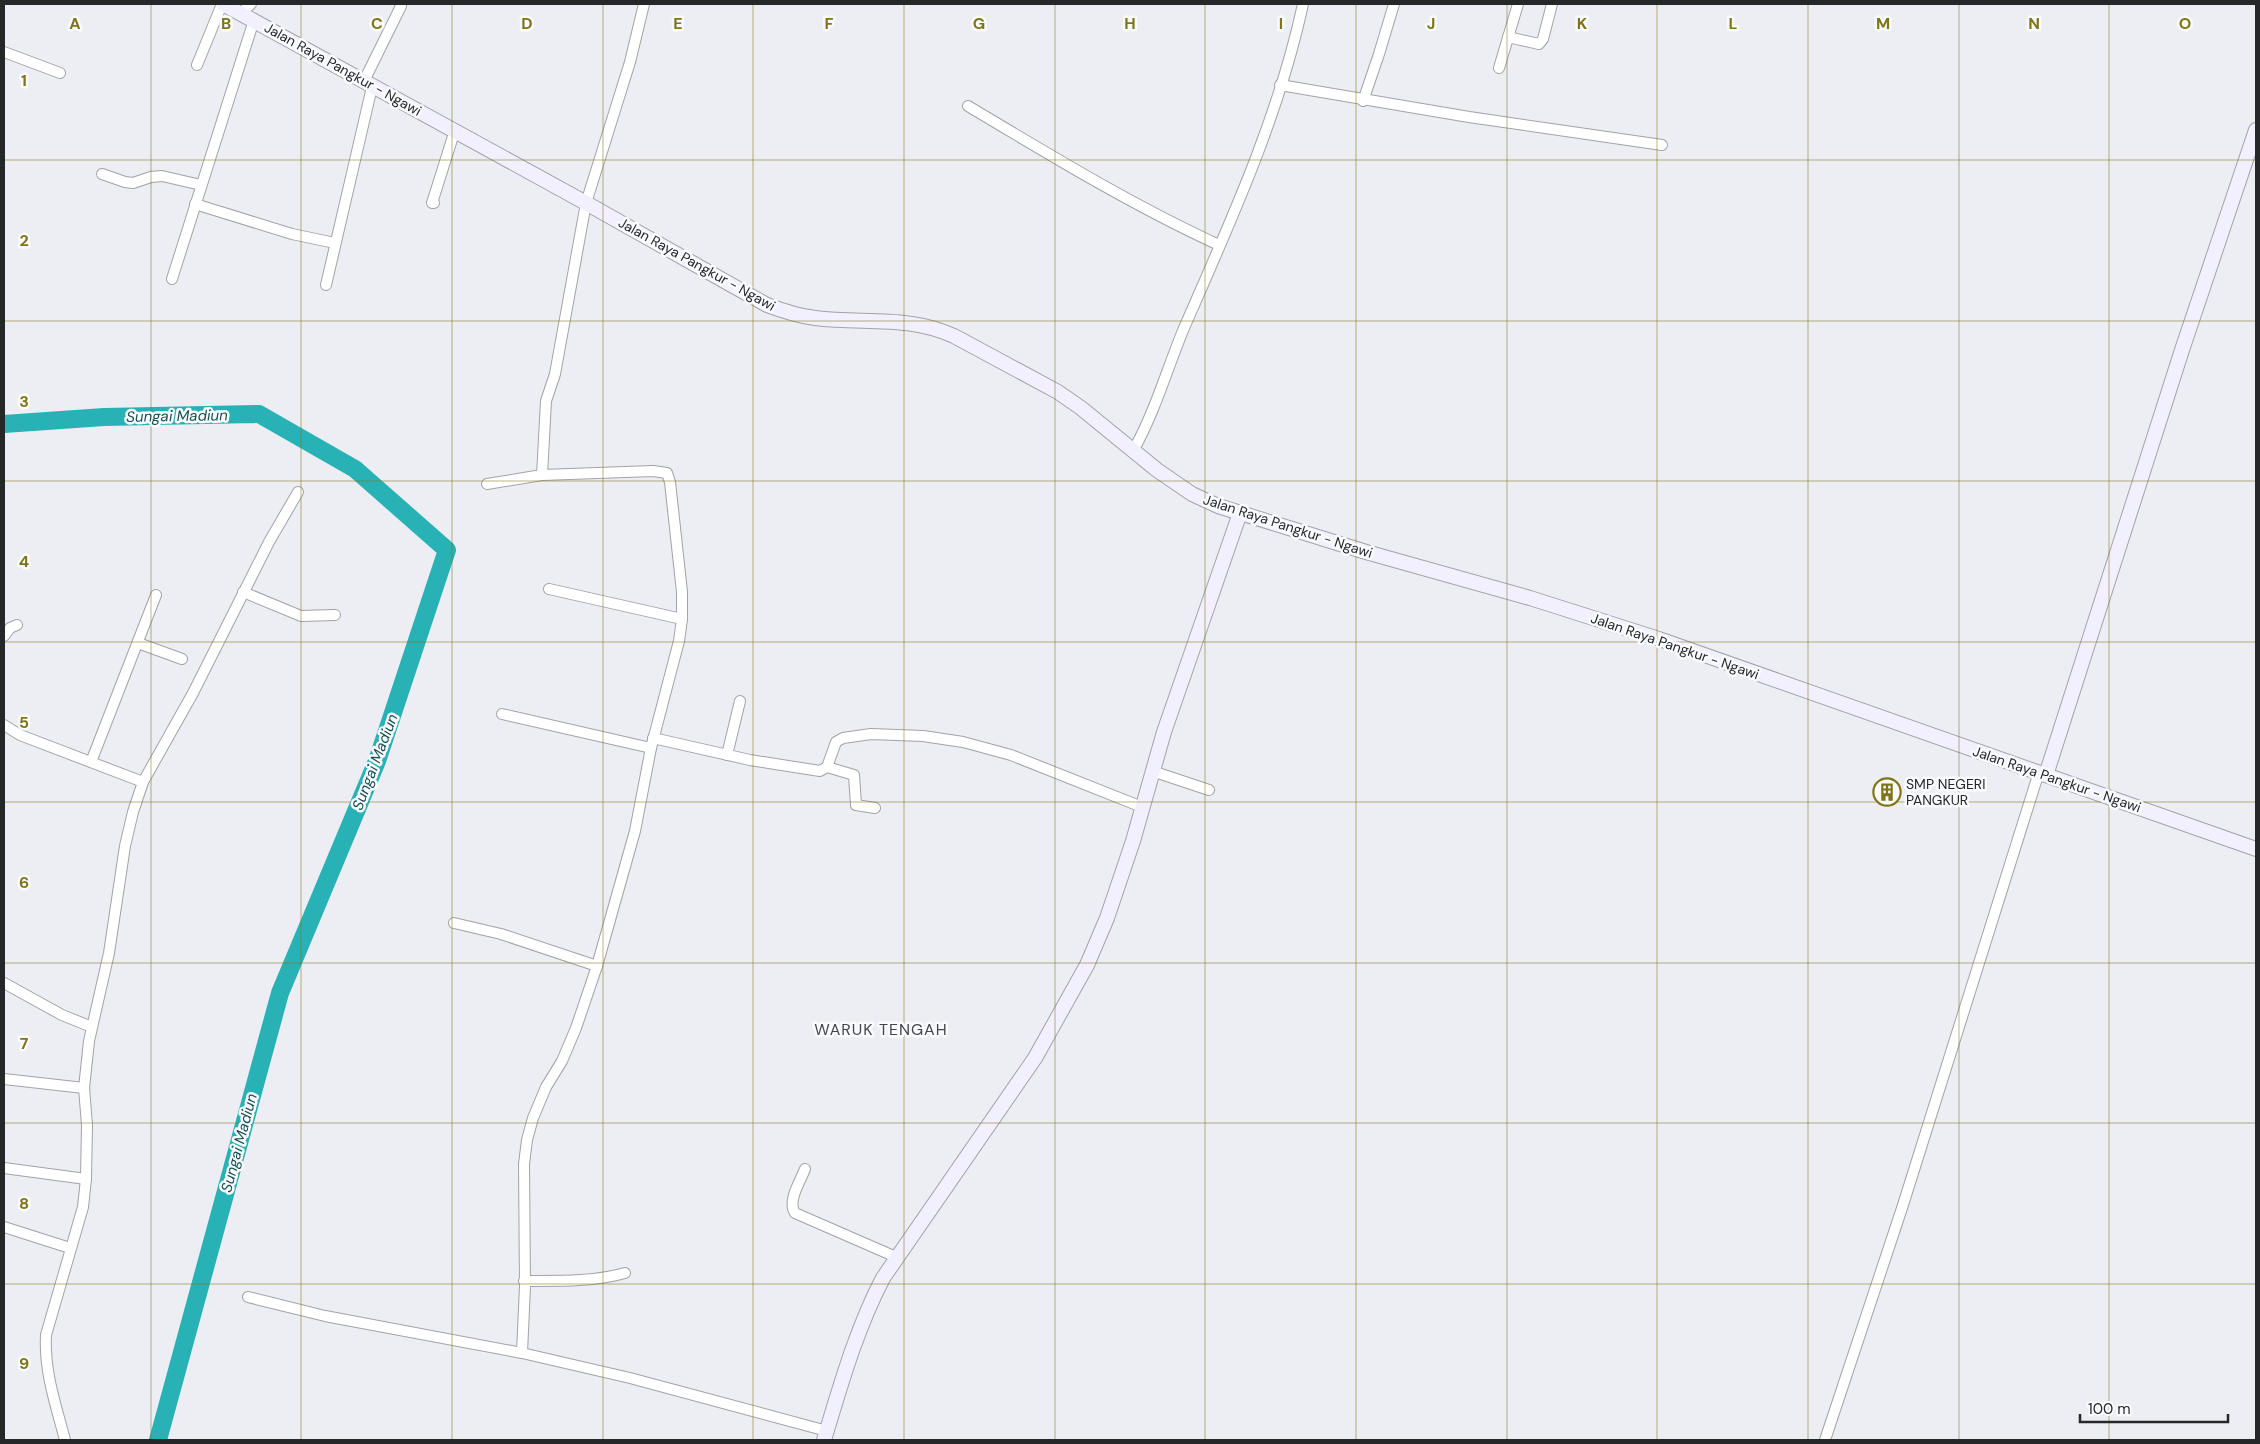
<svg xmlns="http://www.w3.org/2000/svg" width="2260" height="1444" viewBox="0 0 2260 1444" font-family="'DM Sans',sans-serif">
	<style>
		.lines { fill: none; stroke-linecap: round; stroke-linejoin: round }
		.river { stroke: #29b2b5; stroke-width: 18 }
		.street-casing { stroke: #a1a3a7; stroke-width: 12 }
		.secondary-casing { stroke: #a1a3a7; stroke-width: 16 }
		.street { stroke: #fff; stroke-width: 10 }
		.secondary { stroke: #f2efff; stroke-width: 14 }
		.grid { fill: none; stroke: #7f7416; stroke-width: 1; stroke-opacity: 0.55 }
		.labels { text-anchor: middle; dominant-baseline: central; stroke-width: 5; stroke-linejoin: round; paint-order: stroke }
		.street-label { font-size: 14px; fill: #262729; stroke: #f9fbff }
		.poi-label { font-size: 14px; fill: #262729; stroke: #f9fbff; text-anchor: start }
		.water-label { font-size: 15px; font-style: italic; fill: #174e4f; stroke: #f9fbff }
		.quarter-label { font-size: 16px; letter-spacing: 1px; fill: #44464a; stroke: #f9fbff }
		.grid-label { font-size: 16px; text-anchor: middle; font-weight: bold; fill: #7f7416; stroke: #f9fbff; stroke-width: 5; stroke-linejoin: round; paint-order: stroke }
	</style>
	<rect width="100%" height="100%" fill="#eceef3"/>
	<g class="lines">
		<!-- river -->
		<polyline class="river" points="4,424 104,417 259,414 355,469 447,550 377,761 280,993 158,1440"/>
		<!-- street casing -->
		<g class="street-casing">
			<g id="street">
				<polyline points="241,13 251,4"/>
				<polyline points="1508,37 1539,44 1543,39 1552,4"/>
				<polyline points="4,52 60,73"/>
				<polyline points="197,65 222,4"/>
				<polyline points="1499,68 1518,4"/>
				<polyline points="364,81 401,6"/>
				<polyline points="1280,85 1469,117 1662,145"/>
				<polyline points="1363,101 1379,54 1394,4"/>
				<path d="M968 106C1050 155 1132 205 1219 245"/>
				<polyline points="102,174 125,182 133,183 151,177 162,176 201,185"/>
				<polyline points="434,203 432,203 455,130"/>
				<polyline points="195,204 292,234 335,243"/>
				<polyline points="172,279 254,20"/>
				<polyline points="326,285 372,87"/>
				<path d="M1133 451C1155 412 1167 369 1184 328 1230 223 1279 116 1303 4"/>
				<polyline points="487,484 542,475"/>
				<polyline points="549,589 682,619"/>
				<polyline points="243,592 301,616 335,615"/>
				<polyline points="4,636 10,628 17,625"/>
				<polyline points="138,643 182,659"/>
				<polyline points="502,714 651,748"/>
				<polyline points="4,725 20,735 143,782"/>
				<polyline points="653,738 750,760 820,771 827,767 836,742 843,738 871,734 923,736 963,742 1011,755 1142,807"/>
				<polyline points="727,755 740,701"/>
				<polyline points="91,762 156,595"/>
				<polyline points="827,767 854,775 856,805 875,808"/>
				<polyline points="1152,771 1209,790"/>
				<polyline points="454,923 501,934 597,966"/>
				<polyline points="4,983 62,1015 92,1027"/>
				<polyline points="4,1079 84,1088"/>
				<polyline points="4,1168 86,1179"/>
				<path d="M805 1169C800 1182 787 1201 795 1213L896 1257"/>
				<polyline points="4,1227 70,1248"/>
				<path d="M524 1281C558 1281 593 1282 625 1273"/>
				<polyline points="248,1297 325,1316 522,1353 630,1378 827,1431"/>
				<polyline points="522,1353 525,1286 524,1164 527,1140 533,1118 546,1087 562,1061 576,1028 597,966 635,831 651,748 679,641 682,619 682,592 670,482 667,473 653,471 542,475 546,401 555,374 586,203 630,62 644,4"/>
				<path d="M65 1440C56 1405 44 1372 46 1335L83 1207 86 1179 87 1125 84 1088 89 1041 109 953 125 846 133 812 143 782 193 693 269 542 298 492"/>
				<polyline points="1825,1440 1903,1205 2039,772"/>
			</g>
		</g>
		<!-- secondary casing -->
		<g class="secondary-casing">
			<g id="secondary">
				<path d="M223 4 586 203 767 305C783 311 798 316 815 318 864 324 908 315 954 336L1058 392 1081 408 1157 470 1192 494 1218 506 1366 552 1530 598 1659 639 2256 849"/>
				<polyline points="2046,775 2182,350 2256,130"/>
				<path d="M824 1440C841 1384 856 1330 883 1278L1035 1058 1087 965 1107 918 1133 841 1164 732 1240 513"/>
			</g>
		</g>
		<!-- street -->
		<use href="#street" class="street"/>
		<!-- secondary -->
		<use href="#secondary" class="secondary"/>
	</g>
	<!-- grid -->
	<path class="grid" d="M151 4V1440M301 4V1440M452 4V1440M603 4V1440M753 4V1440M904 4V1440M1055 4V1440M1205 4V1440M1356 4V1440M1507 4V1440M1657 4V1440M1808 4V1440M1959 4V1440M2109 4V1440M4 160H2256M4 321H2256M4 481H2256M4 642H2256M4 802H2256M4 963H2256M4 1123H2256M4 1284H2256"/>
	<!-- icons -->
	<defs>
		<g id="building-ring" transform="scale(1.4375)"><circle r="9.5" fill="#f9fbff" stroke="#7f7416" stroke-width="1.5"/><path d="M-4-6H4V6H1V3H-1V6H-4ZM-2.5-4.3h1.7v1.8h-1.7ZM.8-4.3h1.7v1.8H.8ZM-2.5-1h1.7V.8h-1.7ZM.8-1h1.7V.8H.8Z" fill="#7f7416"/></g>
	</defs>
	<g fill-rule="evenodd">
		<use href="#building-ring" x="1887" y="792"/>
	</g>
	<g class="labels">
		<!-- street labels -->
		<g class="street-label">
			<text transform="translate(343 69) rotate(29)">Jalan Raya Pangkur - Ngawi</text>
			<text transform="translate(697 264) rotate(29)">Jalan Raya Pangkur - Ngawi</text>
			<text transform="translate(1288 526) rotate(18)">Jalan Raya Pangkur - Ngawi</text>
			<text transform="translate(1675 646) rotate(19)">Jalan Raya Pangkur - Ngawi</text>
			<text transform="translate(2057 779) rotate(19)">Jalan Raya Pangkur - Ngawi</text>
		</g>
		<!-- poi labels -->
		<g class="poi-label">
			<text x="1906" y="784">SMP NEGERI<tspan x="1906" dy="16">PANGKUR</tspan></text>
		</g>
		<!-- water labels -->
		<g class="water-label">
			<text transform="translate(177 416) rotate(-1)">Sungai Madiun</text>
			<text transform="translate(375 762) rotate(-69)">Sungai Madiun</text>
			<text transform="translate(239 1143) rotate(-75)">Sungai Madiun</text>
		</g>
		<!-- quarter labels -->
		<g class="quarter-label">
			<text x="881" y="1029">WARUK TENGAH</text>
		</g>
	</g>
	<g class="grid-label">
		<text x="75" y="29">A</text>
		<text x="226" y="29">B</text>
		<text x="377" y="29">C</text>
		<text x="527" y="29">D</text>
		<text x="678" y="29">E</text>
		<text x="829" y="29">F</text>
		<text x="979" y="29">G</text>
		<text x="1130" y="29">H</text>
		<text x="1281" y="29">I</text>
		<text x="1431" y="29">J</text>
		<text x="1582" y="29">K</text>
		<text x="1733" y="29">L</text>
		<text x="1883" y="29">M</text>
		<text x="2034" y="29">N</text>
		<text x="2185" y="29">O</text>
		<text x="24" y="86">1</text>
		<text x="24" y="246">2</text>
		<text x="24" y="407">3</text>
		<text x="24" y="567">4</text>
		<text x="24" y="728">5</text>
		<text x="24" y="888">6</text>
		<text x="24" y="1049">7</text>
		<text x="24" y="1209">8</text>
		<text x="24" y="1369">9</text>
	</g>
	<!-- border -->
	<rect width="2260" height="1444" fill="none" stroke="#262729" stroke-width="10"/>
	<!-- scale -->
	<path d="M2080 1414v8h148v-8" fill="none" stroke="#262729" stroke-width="2.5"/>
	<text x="2088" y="1414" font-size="15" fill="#262729" stroke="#f9fbff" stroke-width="4" paint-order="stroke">100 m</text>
</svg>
